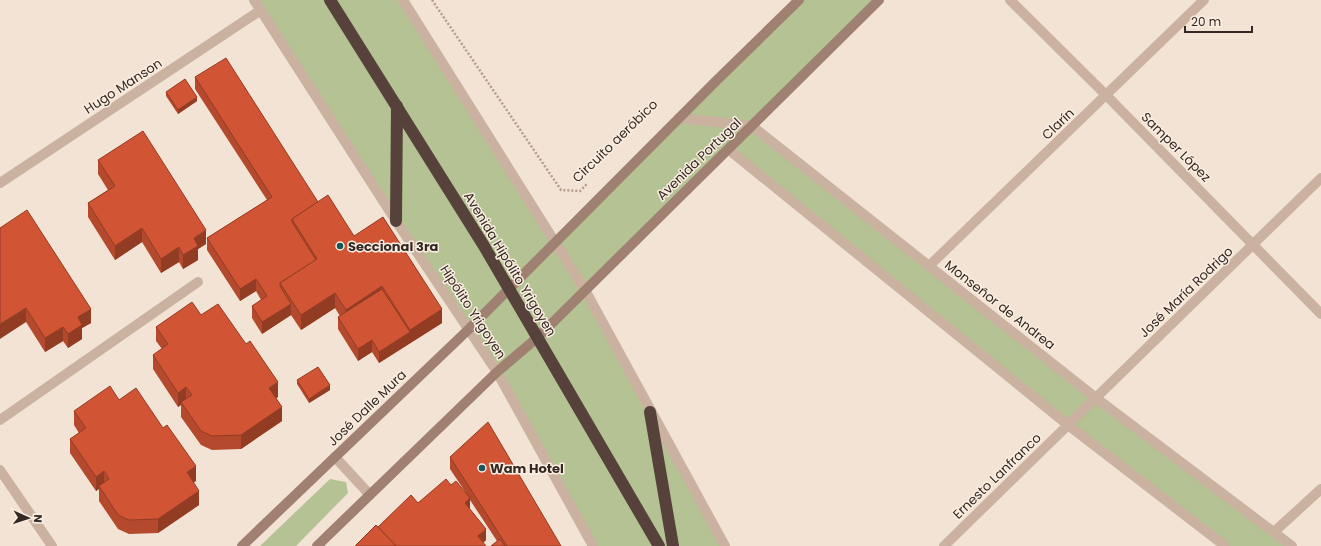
<svg xmlns="http://www.w3.org/2000/svg" width="1321" height="546" viewBox="0 0 1321 546" font-family="Poppins,sans-serif">
	<style>
		.green { fill: #b4c294 }
		.lines { fill: none; stroke-linecap: round; stroke-linejoin: round }
		.path { stroke: #b79c8a; stroke-width: 2.5; stroke-dasharray: 2 2; stroke-linecap: butt }
		.lane { stroke: #cbb2a0; stroke-width: 10 }
		.street { stroke: #cbb2a0; stroke-width: 10 }
		.secondary { stroke: #9f8071; stroke-width: 10 }
		.highway { stroke: #56423a; stroke-width: 12 }
		.wall { fill: #b4492d }
		.shaded-wall { fill: #923c24 }
		.building { fill: #d15534; stroke: #923c24 }
		.poi-dot { fill: #165759; stroke: #faeee1; stroke-width: 1.5 }
		.labels { text-anchor: middle; dominant-baseline: central; stroke-width: 3; stroke-linejoin: round; paint-order: stroke }
		.street-label { font-size: 13px; fill: #342824; stroke: #faeee1 }
		.poi-label { font-size: 13px; font-weight: bold; fill: #342824; stroke: #faeee1; text-anchor: start }
	</style>
	<rect width="100%" height="100%" fill="#f3e3d4"/>
	<!-- green -->
	<g class="green">
		<polygon points="254,0 403,0 555,244 799,0 879,0 752,126 1292,546 1225,546 728,149 585,290 725,546 593,546 497,372"/>
		<polygon points="330,479 346,482 348,493 296,546 260,546"/>
	</g>
	<g class="lines">
		<!-- path -->
		<polyline class="path" points="432,0 561,190 580,191 588,183"/>
		<!-- lane -->
		<polyline class="lane" points="0,420 198,282"/>
		<!-- street -->
		<g class="street">
			<polyline points="254,0 396,221 497,372 593,546"/>
			<polyline points="403,0 585,290 725,546"/>
			<polyline points="1010,0 1106,95 1321,314"/>
			<polyline points="679,118 752,126 1096,398 1292,546"/>
			<polyline points="728,149 1068,425 1225,546"/>
			<polyline points="0,183 261,10"/>
			<polyline points="929,266 1204,0"/>
			<polyline points="335,457 370,495"/>
			<polyline points="0,470 52,546"/>
			<polyline points="1274,532 1321,489"/>
			<polyline points="944,546 1321,178"/>
		</g>
		<!-- secondary -->
		<g class="secondary">
			<polyline points="242,546 470,328 716,81 799,0"/>
			<polyline points="317,546 497,372 538,337 879,0"/>
		</g>
		<!-- highway -->
		<g class="highway">
			<polyline points="330,0 484,246 659,546"/>
			<polyline points="396,221 397,106"/>
			<polyline points="650,412 673,546"/>
		</g>
	</g>
	<!-- wall -->
	<g class="wall">
		<polygon points="195,77 318,202 354,236 442,323 379,363 372,352 358,361 338,329 338,317 340,316 335,308 301,330 291,315 262,334 252,318 252,306 261,300 256,291 240,301 207,250 207,238 267,200 195,89"/>
		<polygon points="166,92 197,101 178,114 166,96"/>
		<polygon points="98,160 206,244 198,249 198,260 183,269 179,262 161,273 142,242 115,260 88,217 88,203 108,190 98,174"/>
		<polygon points="0,228 91,323 82,328 82,339 68,348 63,341 45,352 26,322"/>
		<polygon points="201,315 278,397 276,398 282,421 241,449 212,450 201,445 181,417 181,405 178,407 153,369 153,355 162,349 156,341 156,327"/>
		<polygon points="297,380 330,390 309,403 297,384"/>
		<polygon points="119,400 196,481 193,482 199,505 158,533 129,534 118,529 99,501 99,489 96,491 70,453 70,439 79,433 74,425 74,411"/>
		<polygon points="450,457 561,546 491,546 497,541 470,500 470,510 486,540 483,543 378,527 418,503 451,485 466,493 450,469"/>
	</g>
	<!-- shaded-wall -->
	<g class="shaded-wall">
		<polygon points="197,97 197,101 178,114 178,110"/>
		<polygon points="142,228 142,242 115,260 115,246"/>
		<polygon points="206,230 206,244 198,249 198,260 183,269 183,255 194,238"/>
		<polygon points="179,247 179,262 161,273 161,259"/>
		<polygon points="256,279 256,291 240,301 240,289"/>
		<polygon points="382,286 382,300 346,324 346,310"/>
		<polygon points="335,293 335,308 301,330 301,315"/>
		<polygon points="291,304 291,315 262,334 262,322"/>
		<polygon points="26,308 26,322 0,339 0,324"/>
		<polygon points="91,309 91,323 82,328 82,339 68,348 68,334 78,317"/>
		<polygon points="442,309 442,323 379,363 379,352 410,332 410,330"/>
		<polygon points="63,327 63,341 45,352 45,338"/>
		<polygon points="372,340 372,352 358,361 358,349"/>
		<polygon points="278,382 278,397 269,402 269,388"/>
		<polygon points="330,385 330,390 309,403 309,399"/>
		<polygon points="186,387 186,401 181,402 181,405 178,407 178,393"/>
		<polygon points="282,407 282,421 241,449 241,435"/>
		<polygon points="196,466 196,481 187,487 187,472"/>
		<polygon points="104,471 104,486 99,486 99,489 96,491 96,477"/>
		<polygon points="199,491 199,505 158,533 158,519"/>
		<polygon points="470,498 470,510 465,503"/>
		<polygon points="486,529 486,540 479,546 478,536"/>
	</g>
	<!-- building -->
	<g class="building">
		<polygon points="226,58 318,202 292,219 292,222 316,260 280,283 280,286 291,304 262,322 252,306 267,296 256,279 240,289 207,238 272,197 195,77"/>
		<polygon points="185,79 197,97 178,110 166,92"/>
		<polygon points="143,131 206,230 194,238 198,246 183,255 179,247 161,259 142,228 115,246 88,203 115,186 98,160"/>
		<polygon points="328,195 354,236 383,217 442,309 410,330 382,286 346,310 335,293 301,315 280,283 317,259 292,219"/>
		<polygon points="27,210 91,309 78,317 82,325 68,334 63,327 45,338 26,308 0,324 0,228"/>
		<polygon points="382,289 410,332 379,352 372,340 358,349 338,317"/>
		<polygon points="192,302 201,315 218,304 246,344 250,341 278,382 269,388 282,407 241,435 212,436 201,431 181,402 192,395 186,387 178,393 153,355 168,344 156,327"/>
		<polygon points="318,367 330,385 309,399 297,380"/>
		<polygon points="110,386 119,400 136,388 163,428 167,425 196,466 187,472 199,491 158,519 129,520 118,515 99,486 109,479 104,471 96,477 70,439 86,428 74,411"/>
		<polygon points="488,422 561,546 507,546 450,457"/>
		<polygon points="446,479 451,485 456,481 470,498 465,503 486,529 478,536 486,546 396,546 378,527 411,495 418,503"/>
		<polygon points="376,525 396,546 355,546"/>
		<polygon points="500,539 505,546 491,546"/>
	</g>
	<!-- markers -->
	<g class="poi-dot">
		<circle cx="340" cy="246" r="4"/>
		<circle cx="482" cy="468" r="4"/>
	</g>
	<g class="labels">
		<!-- street labels -->
		<g class="street-label">
			<text transform="translate(123 86) rotate(-33)">Hugo Manson</text>
			<text transform="translate(1058 124) rotate(-44)">Clarín</text>
			<text transform="translate(615 141) rotate(-44)">Circuito aeróbico</text>
			<text transform="translate(1176 147) rotate(45)">Samper López</text>
			<text transform="translate(699 159) rotate(-44)">Avenida Portugal</text>
			<text transform="translate(510 264) rotate(59)">Avenida Hipólito Yrigoyen</text>
			<text transform="translate(1186 292) rotate(-44)">José María Rodrigo</text>
			<text transform="translate(1000 305) rotate(38)">Monseñor de Andrea</text>
			<text transform="translate(473 312) rotate(57)">Hipólito Yrigoyen</text>
			<text transform="translate(367 408) rotate(-44)">José Dalle Mura</text>
			<text transform="translate(997 476) rotate(-44)">Ernesto Lanfranco</text>
		</g>
		<!-- poi labels -->
		<g class="poi-label">
			<text x="348" y="246">Seccional 3ra</text>
			<text x="490" y="468">Wam Hotel</text>
		</g>
	</g>
	<!-- north arrow -->
	<g transform="translate(28 518) rotate(93)" stroke="#faeee1" stroke-width="3" paint-order="stroke">
	<path d="M0-3L7 15L0 10L-7 15Z" fill="#342824"/>
	<text y="-6" font-size="11" font-weight="bold" text-anchor="middle" fill="#342824">N</text>
	</g>
	<!-- scale -->
	<path d="M1185 26v6h67v-6" fill="none" stroke="#342824" stroke-width="2"/>
	<text x="1191" y="26" font-size="12" fill="#342824" stroke="#faeee1" stroke-width="3" paint-order="stroke">20 m</text>
</svg>
